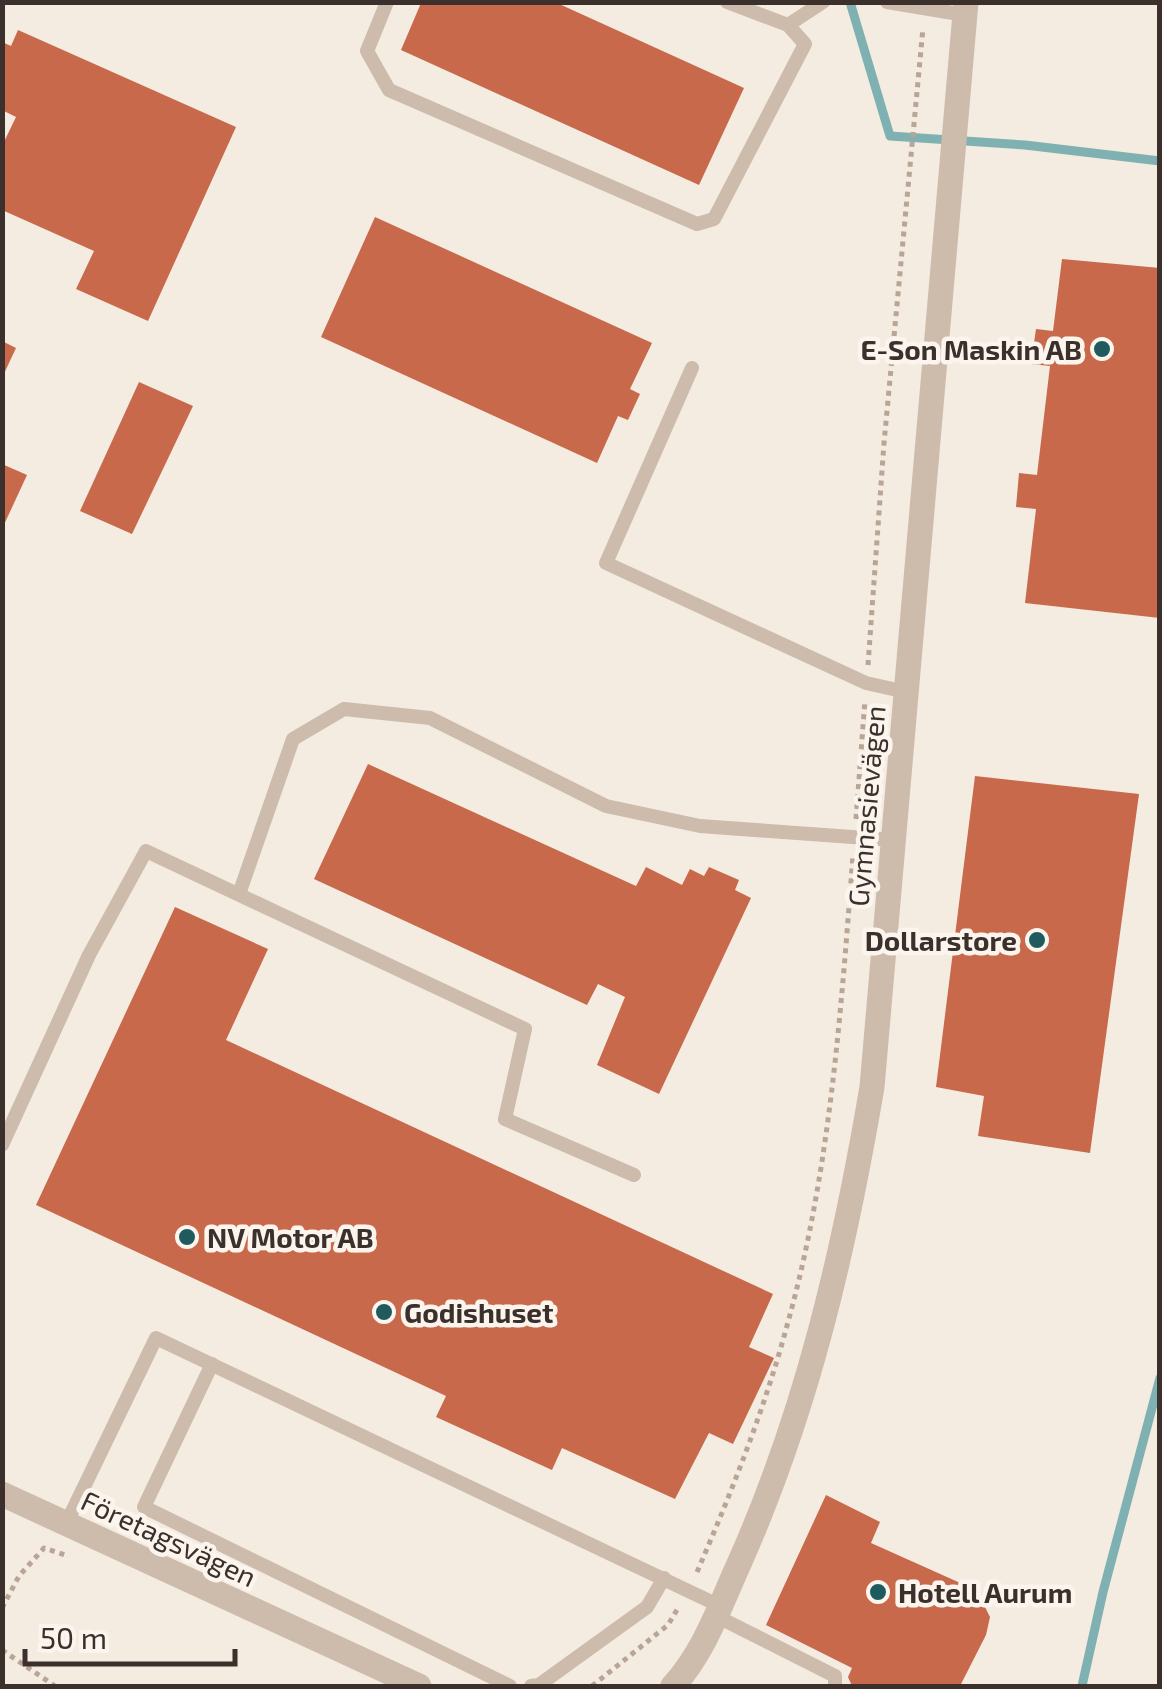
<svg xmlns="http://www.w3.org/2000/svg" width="1162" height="1689" viewBox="0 0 1162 1689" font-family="'Exo 2',sans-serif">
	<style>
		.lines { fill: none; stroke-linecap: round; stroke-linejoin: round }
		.stream { stroke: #7fb0b2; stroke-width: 9 }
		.building { fill: #c8694b }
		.path { stroke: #b9a596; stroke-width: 5; stroke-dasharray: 5 5; stroke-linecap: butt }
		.service { stroke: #cdbbac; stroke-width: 14 }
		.minor { stroke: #cdbbac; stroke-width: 25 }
		.tertiary { stroke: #cdbbac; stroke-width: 25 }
		.poi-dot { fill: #1f5a5e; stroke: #fbf5ee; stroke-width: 4 }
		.labels { text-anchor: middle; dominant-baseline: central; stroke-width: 9; stroke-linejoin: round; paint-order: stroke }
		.poi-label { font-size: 28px; font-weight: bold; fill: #3b302b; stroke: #fbf5ee; text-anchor: start }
		.street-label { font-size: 28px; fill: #3b302b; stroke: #fbf5ee }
	</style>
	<rect width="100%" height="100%" fill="#f4ebe1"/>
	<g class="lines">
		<!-- stream -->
		<g class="stream">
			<polyline points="850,2 890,136 1025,145 1160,161"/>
			<polyline points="1082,1686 1103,1592 1160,1378"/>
		</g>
	</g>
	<!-- building -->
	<g class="building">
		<polygon points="421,3 557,3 744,88 699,185 401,50"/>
		<polygon points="18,30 236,127 148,321 76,289 94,251 2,210 2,146 16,117 2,110 2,42 11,46"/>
		<polygon points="375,217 652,343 630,389 640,394 628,420 618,416 597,463 321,337"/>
		<polygon points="1062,259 1160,268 1160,618 1025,603 1036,509 1016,507 1019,473 1037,475 1050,366 1031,364 1036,329 1053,331"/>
		<polygon points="2,341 16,348 2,378"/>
		<polygon points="139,382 193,406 132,534 80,511"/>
		<polygon points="2,464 27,475 2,529"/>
		<polygon points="368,764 636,886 646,867 682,885 690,869 704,876 709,867 739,880 735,890 751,898 659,1094 597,1065 625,997 598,984 587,1005 314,879"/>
		<polygon points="975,776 1139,794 1090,1153 978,1136 984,1096 936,1087"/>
		<polygon points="175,907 268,949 226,1040 773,1294 749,1347 774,1358 733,1444 709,1433 675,1499 562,1448 552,1470 436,1417 446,1396 36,1205"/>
		<polygon points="826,1495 880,1522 871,1543 967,1586 981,1599 990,1617 986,1635 960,1686 852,1686 848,1677 852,1668 766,1625"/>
	</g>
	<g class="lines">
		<!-- path -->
		<g class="path">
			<polyline points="868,665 884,443 923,28"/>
			<polyline points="856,819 865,700"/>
			<path d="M697 1572C732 1491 765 1408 788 1322 830 1171 841 1011 853 855"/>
			<polyline points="2,1608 19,1576 44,1548 68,1556"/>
			<polyline points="2,1650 55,1686"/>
			<polyline points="592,1686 668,1625 678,1608"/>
		</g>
		<!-- service -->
		<g class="service">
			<polyline points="387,2 367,51 389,90 697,224 714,219 805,44 788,25 727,2"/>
			<polyline points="887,2 965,15"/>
			<polyline points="788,25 823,2"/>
			<polyline points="692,368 606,563 866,683 906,692"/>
			<polyline points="239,894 293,739 344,709 430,718 606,806 700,826 894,840"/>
			<polyline points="2,1145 89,955 146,851 525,1029 505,1119 634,1175"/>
			<polyline points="212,1364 144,1507 510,1686"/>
			<polyline points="66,1524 156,1338 720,1606"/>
			<polyline points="716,1616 835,1676 835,1686"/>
			<polyline points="531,1686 539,1685 647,1607 664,1578"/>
		</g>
		<!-- minor -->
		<path class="minor" d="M673 1686C704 1652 719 1608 738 1566 807 1412 844 1252 872 1087L966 2"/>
		<!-- tertiary -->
		<polyline class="tertiary" points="2,1494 419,1686"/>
	</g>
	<!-- markers -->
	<g class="poi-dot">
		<circle cx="1102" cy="349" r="10"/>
		<circle cx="1037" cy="940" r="10"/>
		<circle cx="187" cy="1237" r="10"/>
		<circle cx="384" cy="1312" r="10"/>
		<circle cx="878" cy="1592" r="10"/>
	</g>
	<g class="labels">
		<!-- poi labels -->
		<g class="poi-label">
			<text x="1082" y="349" text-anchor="end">E-Son Maskin AB</text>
			<text x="1017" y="940" text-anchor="end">Dollarstore</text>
			<text x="207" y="1237">NV Motor AB</text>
			<text x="404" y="1312">Godishuset</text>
			<text x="898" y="1592">Hotell Aurum</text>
		</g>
		<!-- street labels -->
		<g class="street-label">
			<text transform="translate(866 806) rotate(-85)">Gymnasievägen</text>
			<text transform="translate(169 1538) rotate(25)">Företagsvägen</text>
		</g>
	</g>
	<!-- border -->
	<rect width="1162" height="1689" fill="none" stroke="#3b302b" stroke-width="10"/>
	<!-- scale -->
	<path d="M25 1649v15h210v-15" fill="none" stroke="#3b302b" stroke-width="5"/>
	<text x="40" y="1649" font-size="30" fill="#3b302b" stroke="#fbf5ee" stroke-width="8" paint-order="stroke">50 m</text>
</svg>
